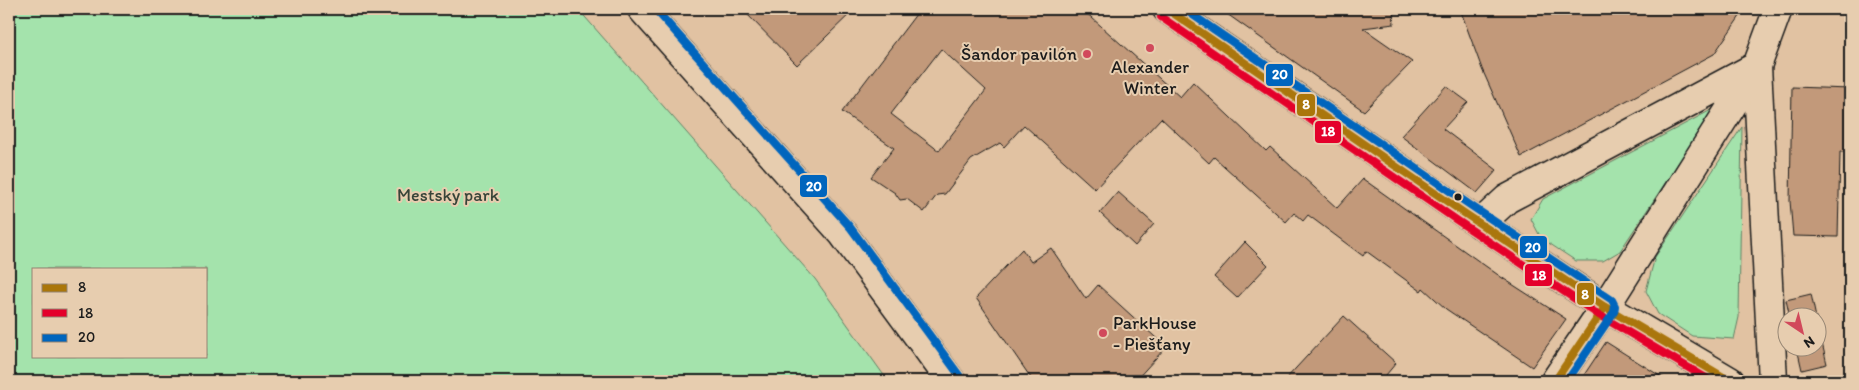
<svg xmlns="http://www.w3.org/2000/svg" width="1859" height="390" viewBox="0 0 1859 390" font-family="Itim,sans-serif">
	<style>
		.green { fill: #a4e3ac; stroke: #608064; fill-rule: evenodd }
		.building { fill: #c2997a; stroke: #1c1c1c; fill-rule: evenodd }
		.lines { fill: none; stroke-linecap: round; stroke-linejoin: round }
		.minor-casing { stroke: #1c1c1c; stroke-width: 31 }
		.minor { stroke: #e7cdaf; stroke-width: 28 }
		.bus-1-casing { stroke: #e7cdaf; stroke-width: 11 }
		.bus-2-casing { stroke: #e7cdaf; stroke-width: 11 }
		.bus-3-casing { stroke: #e7cdaf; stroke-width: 11 }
		.bus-1 { stroke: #aa760a; stroke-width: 8 }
		.bus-2 { stroke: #e4002b; stroke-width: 8 }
		.bus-3 { stroke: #0065bd; stroke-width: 8 }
		.poi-dot { fill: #d1495b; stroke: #e7cdaf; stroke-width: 2 }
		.bus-dot { fill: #1c1c1c; stroke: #e7cdaf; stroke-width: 2 }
		.labels { text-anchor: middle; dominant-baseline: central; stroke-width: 4; stroke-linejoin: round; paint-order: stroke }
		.poi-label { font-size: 18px; fill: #1c1c1c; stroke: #e7cdaf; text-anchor: end }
		.park-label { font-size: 18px; fill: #374439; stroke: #e7cdaf }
		.line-badge { stroke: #e7cdaf; stroke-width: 2 }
		.badge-label { font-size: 14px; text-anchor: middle; font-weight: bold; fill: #fff }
	</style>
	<rect width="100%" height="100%" fill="#e1c2a2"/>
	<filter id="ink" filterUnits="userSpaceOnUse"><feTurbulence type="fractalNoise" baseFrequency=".02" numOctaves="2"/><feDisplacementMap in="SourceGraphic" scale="10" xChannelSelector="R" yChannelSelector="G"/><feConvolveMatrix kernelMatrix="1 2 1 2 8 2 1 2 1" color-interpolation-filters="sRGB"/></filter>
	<g filter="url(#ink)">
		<!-- green -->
		<g class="green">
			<path d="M9 9H578L815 279 888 381H9ZM34 269H206V356H34Z"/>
			<polygon points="1715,108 1620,251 1603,261 1576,261 1541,238 1531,219 1543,199"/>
			<polygon points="1742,127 1739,317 1734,339 1692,336 1658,314 1646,291 1655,257"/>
		</g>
		<!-- building -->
		<g class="building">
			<polygon points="742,9 855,9 797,65"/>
			<path d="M920 9H1082L1180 97 1193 82 1266 151 1270 147 1337 208 1363 179 1501 277 1566 319 1532 367 1446 309 1423 288 1421 291 1366 251 1363 256 1308 215 1303 221 1294 213 1286 222 1214 157 1209 163 1161 118 1095 189 1024 125 1004 147 1000 143 971 160 945 194 937 195 924 212 907 199 900 200 895 193 871 177 894 148 842 112ZM941 49 986 90 939 151 891 114Z"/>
			<polygon points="1220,9 1393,9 1394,24 1363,28 1412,62 1364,111"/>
			<polygon points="1460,9 1745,9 1714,54 1521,157 1482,69"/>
			<polygon points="1446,86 1468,102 1443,129 1497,170 1477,193 1401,136"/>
			<polygon points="1792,87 1850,89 1850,152 1840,152 1838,237 1793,236 1790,201"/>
			<polygon points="1118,192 1154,224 1135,246 1100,213"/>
			<polygon points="1245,242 1268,265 1237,298 1214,277"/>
			<polygon points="1051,248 1086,299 1098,285 1166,347 1135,381 1033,381 976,298 1022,249 1031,262"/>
			<polygon points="1811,294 1816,318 1790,318 1786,300"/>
			<polygon points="1344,316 1396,363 1381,381 1284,381"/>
			<polygon points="1816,318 1827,364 1802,370 1797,348 1816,348"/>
			<polygon points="1606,342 1668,381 1580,381"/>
		</g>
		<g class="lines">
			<!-- minor casing -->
			<g class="minor-casing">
				<g id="minor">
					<polyline points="642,9 843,234 951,381"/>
					<polyline points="1167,9 1464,213 1605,307 1730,381"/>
					<polyline points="1480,224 1507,199 1757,66 1773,381"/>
					<polyline points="1555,381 1605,307 1757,66 1778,9"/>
				</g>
			</g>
			<!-- minor -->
			<use href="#minor" class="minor"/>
			<!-- bus-1 casing -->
			<g class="bus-1-casing">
				<g id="bus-1">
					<polyline points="1167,9 1464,213 1605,307 1730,381"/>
					<polyline points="1555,381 1605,307"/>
				</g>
			</g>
			<!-- bus-2 casing -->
			<g class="bus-2-casing">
				<polyline id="bus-2" points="1161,17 1458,221 1599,315 1711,381"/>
			</g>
			<!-- bus-3 casing -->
			<g class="bus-3-casing">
				<g id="bus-3">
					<polyline points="655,9 850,227 959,375"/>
					<polyline points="1184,9 1470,205 1612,300 1615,306 1614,312 1567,381"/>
				</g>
			</g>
			<!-- bus-1 -->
			<use href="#bus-1" class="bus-1"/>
			<!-- bus-2 -->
			<use href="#bus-2" class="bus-2"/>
			<!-- bus-3 -->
			<use href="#bus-3" class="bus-3"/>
		</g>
	</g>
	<!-- markers -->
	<g class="poi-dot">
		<circle cx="1150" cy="48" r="5"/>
		<circle cx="1087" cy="54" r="5"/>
		<circle cx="1103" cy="333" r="5"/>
	</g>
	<circle class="bus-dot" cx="1458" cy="197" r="4.5"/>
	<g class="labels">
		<!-- poi labels -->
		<g class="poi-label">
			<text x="1077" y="54">Šandor pavilón</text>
			<text x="1150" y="67" text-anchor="middle">Alexander<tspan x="1150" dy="21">Winter</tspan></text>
			<text x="1113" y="323" text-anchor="start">ParkHouse<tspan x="1113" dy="21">- Piešťany</tspan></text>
		</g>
		<!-- park labels -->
		<g class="park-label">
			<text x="448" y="195">Mestský park</text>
		</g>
	</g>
	<g class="line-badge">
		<rect x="1265" y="63" width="29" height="24" rx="5" fill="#0065bd"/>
		<rect x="1296" y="93" width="20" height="24" rx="5" fill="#aa760a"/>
		<rect x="1314" y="120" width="28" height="24" rx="5" fill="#e4002b"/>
		<rect x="799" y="174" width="29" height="24" rx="5" fill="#0065bd"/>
		<rect x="1519" y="235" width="29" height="24" rx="5" fill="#0065bd"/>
		<rect x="1524" y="263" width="29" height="24" rx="5" fill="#e4002b"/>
		<rect x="1576" y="282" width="19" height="24" rx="5" fill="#aa760a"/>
	</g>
	<g class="badge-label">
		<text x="1280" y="79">20</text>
		<text x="1306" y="109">8</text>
		<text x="1328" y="136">18</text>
		<text x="814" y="191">20</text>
		<text x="1533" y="252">20</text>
		<text x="1539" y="280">18</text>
		<text x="1585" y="299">8</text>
	</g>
	<!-- margin -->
	<rect width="1859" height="390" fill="none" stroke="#e7cdaf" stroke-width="30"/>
	<rect x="15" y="15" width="1829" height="360" fill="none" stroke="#1c1c1c" stroke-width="2" filter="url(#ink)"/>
	<!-- legend -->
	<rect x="32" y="268" width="175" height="90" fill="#e7cdaf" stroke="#968674"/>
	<rect x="42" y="284" width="25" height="8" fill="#aa760a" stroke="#968674"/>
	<text x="78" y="292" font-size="15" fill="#1c1c1c">8</text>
	<rect x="42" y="309" width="25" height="8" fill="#e4002b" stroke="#968674"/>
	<text x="78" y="318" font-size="15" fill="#1c1c1c">18</text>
	<rect x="42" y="334" width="25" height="8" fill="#0065bd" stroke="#968674"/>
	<text x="78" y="342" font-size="15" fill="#1c1c1c">20</text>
	<!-- north arrow -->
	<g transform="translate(1802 332) rotate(145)"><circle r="24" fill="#e7cdaf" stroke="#968674"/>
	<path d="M0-4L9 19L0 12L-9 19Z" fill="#d1495b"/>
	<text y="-8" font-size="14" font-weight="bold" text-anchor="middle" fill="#1c1c1c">N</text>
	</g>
</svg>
